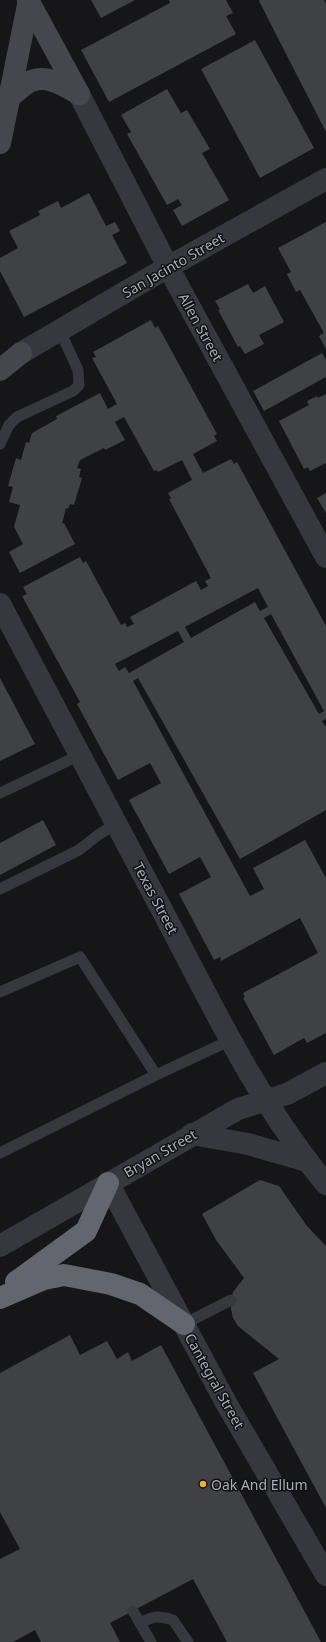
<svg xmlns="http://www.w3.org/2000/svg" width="326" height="1642" viewBox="0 0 326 1642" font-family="'Noto Sans',sans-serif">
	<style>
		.building { fill: #404145; fill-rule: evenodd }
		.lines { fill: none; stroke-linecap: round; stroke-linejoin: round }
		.service { stroke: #37383d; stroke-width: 11 }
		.minor { stroke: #37383d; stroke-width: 22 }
		.tertiary { stroke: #37383d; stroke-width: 22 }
		.secondary { stroke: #45474d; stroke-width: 22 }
		.motorway { stroke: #63666e; stroke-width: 22 }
		.poi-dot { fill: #f2b134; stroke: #111113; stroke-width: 1.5 }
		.labels { text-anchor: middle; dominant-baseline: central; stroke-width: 3; stroke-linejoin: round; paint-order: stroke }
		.street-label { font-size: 14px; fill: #a8adb8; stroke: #111113 }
		.poi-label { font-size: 14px; fill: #a8adb8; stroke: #111113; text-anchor: start }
	</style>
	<rect width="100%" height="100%" fill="#161618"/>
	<!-- building -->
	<g class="building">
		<polygon points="91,0 135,0 101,18"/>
		<polygon points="226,0 233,13 226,16 236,34 109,102 81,50 170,3 169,0"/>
		<polygon points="260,0 324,0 326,4 326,132 259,1"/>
		<polygon points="255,40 314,148 260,178 201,69"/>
		<polygon points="167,89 181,113 187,110 210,149 202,153 229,200 182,226 173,210 182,205 178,199 167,205 127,134 131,132 121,115"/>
		<polygon points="89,193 106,226 115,222 120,231 112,235 127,263 24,317 0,271 0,258 18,248 9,231 40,215 38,211 58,201 61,208"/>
		<polygon points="326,222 326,349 319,336 324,333 300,290 296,292 287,274 291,272 278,248"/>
		<polygon points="248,284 253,293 265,286 284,322 259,335 264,344 245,354 240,346 238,347 218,310 220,309 215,301"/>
		<path d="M151 320 155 328 158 326 217 434 214 436 217 441 193 454 203 473 231 459 234 464 237 462 326 626V719L322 721 326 727V810L240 859 138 678 133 681 250 896 264 889 253 868 305 840 326 878V1033L307 1043 304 1038 274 1055 243 998 245 997 243 993 318 953 300 918 221 961 220 957 214 960 179 894 211 877 200 857 169 874 129 800 161 783 150 763 118 780 77 704 80 702 22 596 27 594 23 587 80 557 83 563 86 561 121 625 125 623 127 627 134 624 130 617 196 581 201 590 208 586 205 581 211 578 169 499 171 498 168 493 192 480 182 460 158 472 157 470 154 471 124 417 115 422 125 440 105 450 104 448 80 460 77 468 81 469 79 477 82 478 74 505 70 504 68 509 66 508 62 524 64 523 75 544 20 573 9 552 23 544 14 527 20 505 9 502 13 487 8 486 16 458 21 460 26 442 29 443 32 433 57 419 56 416 100 393 108 409 117 404 92 358 96 357 93 352ZM258 588 268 607 260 611 255 602 191 638 185 627ZM271 614 324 711 319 714 264 618ZM178 631 184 642 129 673 125 667 119 671 115 664Z"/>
		<polygon points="322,353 326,360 326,377 264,411 253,391"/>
		<polygon points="326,394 326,463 310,471 308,467 304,469 279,421 309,405 307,401 317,396 318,398"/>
		<polygon points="326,493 326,513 317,498"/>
		<polygon points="0,678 35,744 0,761"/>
		<polygon points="43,820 56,845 0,875 0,843"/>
		<polygon points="260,1180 279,1186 307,1226 326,1246 326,1508 253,1373 279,1359 238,1326 233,1318 231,1309 231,1300 233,1292 244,1278 216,1240 202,1214"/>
		<polygon points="70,1335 80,1355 107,1341 117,1359 128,1352 132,1361 161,1345 321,1642 227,1642 193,1579 110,1623 120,1642 41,1642 35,1630 13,1642 0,1642 0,1559 20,1549 0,1512 0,1373"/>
	</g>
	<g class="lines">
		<!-- service -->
		<g class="service">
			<polyline points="0,444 9,425 17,417 73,391 79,385 78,370 60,331"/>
			<polyline points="0,793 80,755"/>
			<polyline points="0,889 79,850 98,835 116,824"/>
			<polyline points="0,992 80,957 156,1075"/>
			<polyline points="0,1153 156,1075 231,1040"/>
			<polyline points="184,1324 231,1300"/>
			<polyline points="133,1611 151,1642"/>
			<path d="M140 1623C154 1616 158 1615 173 1620L188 1642"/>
		</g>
		<!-- minor -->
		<g class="minor">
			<polyline points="79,94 168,267 326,557"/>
			<polyline points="21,353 168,267 326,179"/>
			<path d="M0 604C57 712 115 821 172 929 218 1017 262 1108 326 1184"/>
			<polyline points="267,1100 287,1094 326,1073"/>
			<polyline points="108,1183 225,1401 326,1575"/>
		</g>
		<!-- tertiary -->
		<g class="tertiary">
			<polyline points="192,1134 248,1144 307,1161"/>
			<polyline points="0,1246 238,1109 267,1100"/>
		</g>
		<!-- secondary -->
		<g class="secondary">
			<polyline points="28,0 79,94"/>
			<path d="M9 98C15 93 22 86 29 82 47 73 64 86 79 94"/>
			<polyline points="0,143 29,0"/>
			<polyline points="0,370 21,353"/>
		</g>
		<!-- motorway -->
		<g class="motorway">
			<polyline points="16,1282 86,1231 108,1183"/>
			<polyline points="0,1298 44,1279 64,1275 111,1284 140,1294 184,1324"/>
		</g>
	</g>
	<!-- markers -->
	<circle class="poi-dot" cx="203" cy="1484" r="4"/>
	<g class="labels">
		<!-- street labels -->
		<g class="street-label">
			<text transform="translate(173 265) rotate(-30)">San Jacinto Street</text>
			<text transform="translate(201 327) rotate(61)">Allen Street</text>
			<text transform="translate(156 898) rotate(62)">Texas Street</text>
			<text transform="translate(160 1153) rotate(-30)">Bryan Street</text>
			<text transform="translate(215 1381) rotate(61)">Cantegral Street</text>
		</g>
		<!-- poi labels -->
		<g class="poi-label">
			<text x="211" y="1484">Oak And Ellum</text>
		</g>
	</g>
</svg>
